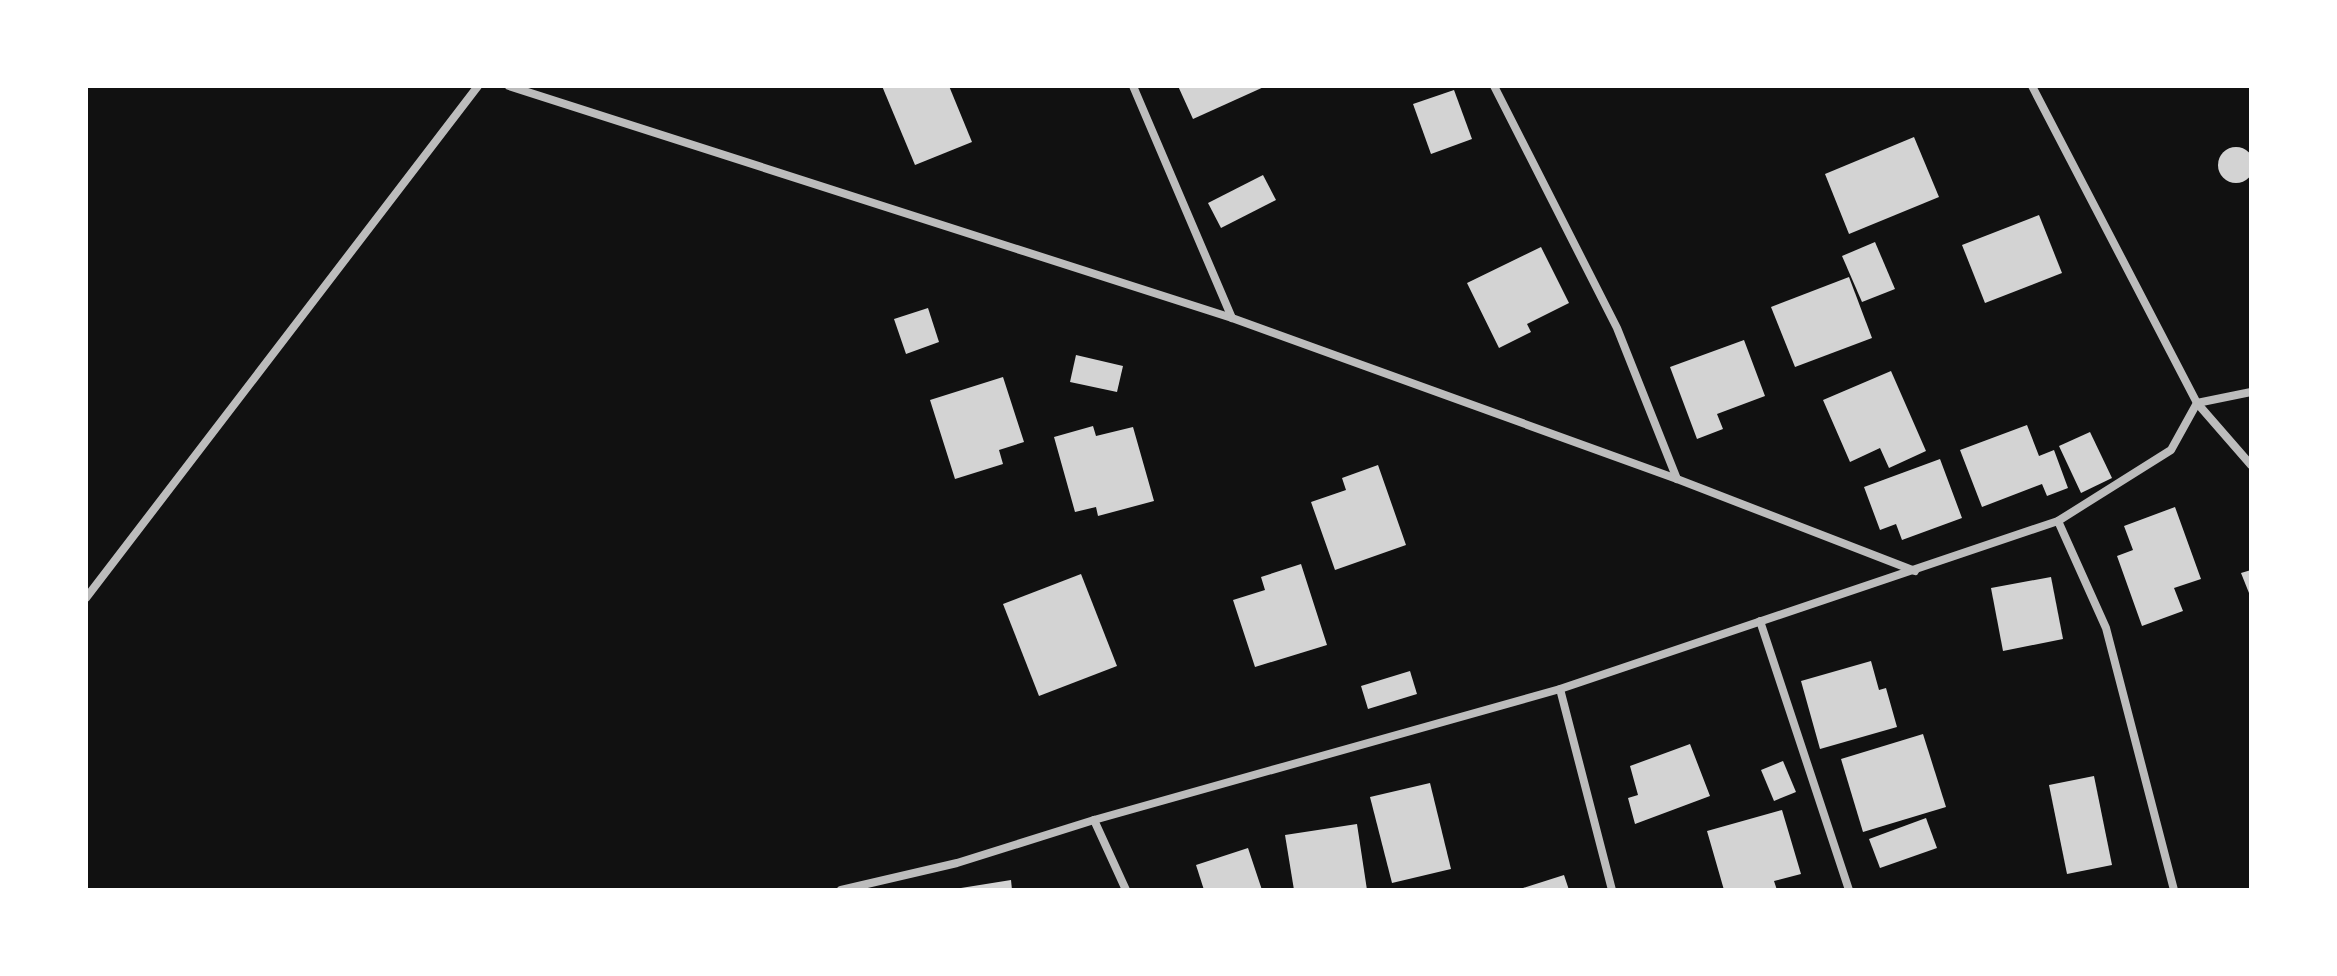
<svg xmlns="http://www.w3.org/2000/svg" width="2337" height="976" viewBox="0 0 2337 976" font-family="Roboto,sans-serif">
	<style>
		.building { fill: #d3d3d3 }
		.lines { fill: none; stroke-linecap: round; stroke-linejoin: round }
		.minor { stroke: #bcbcbc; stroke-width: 8 }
	</style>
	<rect width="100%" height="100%" fill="#111"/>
	<!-- building -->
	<g class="building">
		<polygon points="882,86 949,86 972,142 915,165"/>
		<polygon points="1178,86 1266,86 1193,119"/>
		<polygon points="1454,90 1472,139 1431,154 1413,104"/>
		<polygon points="1914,137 1939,197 1849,234 1825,174"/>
		<circle cx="2236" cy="165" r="18"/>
		<polygon points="1263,175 1276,200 1221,228 1208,203"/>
		<polygon points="2039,215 2062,273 1985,303 1962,245"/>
		<polygon points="1875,242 1895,289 1862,302 1842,256"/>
		<polygon points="1541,247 1569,303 1527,324 1531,332 1499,348 1467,283"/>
		<polygon points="1849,277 1872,338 1795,367 1771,307"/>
		<polygon points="928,308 939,342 906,354 894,319"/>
		<polygon points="1744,340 1765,396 1717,414 1723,429 1697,439 1670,367"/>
		<polygon points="1076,355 1123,366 1117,392 1070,382"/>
		<polygon points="1891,371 1926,451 1889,468 1880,448 1850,462 1823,400"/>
		<polygon points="1003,377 1024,442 999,450 1003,464 955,479 930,400"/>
		<polygon points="2027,425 2039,456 2054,450 2068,488 2047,496 2042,484 1982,507 1960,450"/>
		<polygon points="1093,426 1096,436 1133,427 1154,501 1098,516 1096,507 1075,512 1054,437"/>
		<polygon points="2090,432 2112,478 2081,493 2059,446"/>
		<polygon points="1940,459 1962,518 1902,540 1896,524 1880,530 1864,487"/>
		<polygon points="1378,465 1406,545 1335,570 1311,502 1346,490 1342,478"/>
		<polygon points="2175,507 2201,579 2174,588 2183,611 2142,626 2117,556 2133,550 2124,526"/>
		<polygon points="1301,564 1327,645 1255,667 1233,600 1265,590 1261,577"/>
		<polygon points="2251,570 2251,598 2241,573"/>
		<polygon points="1081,574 1117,666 1039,696 1003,604"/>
		<polygon points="2051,577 2063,639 2003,651 1991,588"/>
		<polygon points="1871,661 1879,690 1886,688 1897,727 1820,749 1801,681"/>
		<polygon points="1410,671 1417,694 1368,709 1361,686"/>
		<polygon points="1923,734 1946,807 1863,832 1841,759"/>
		<polygon points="1690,744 1710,796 1635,824 1628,798 1638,795 1630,766"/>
		<polygon points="1783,761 1796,792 1774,801 1761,770"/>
		<polygon points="2094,776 2112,865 2067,874 2049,785"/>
		<polygon points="1430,783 1451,869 1392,883 1370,797"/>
		<polygon points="1782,810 1801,874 1774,881 1777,890 1724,890 1707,831"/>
		<polygon points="1926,818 1937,848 1880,868 1869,839"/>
		<polygon points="1357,824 1367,890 1294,890 1285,835"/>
		<polygon points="1248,848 1262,890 1204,890 1196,865"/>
		<polygon points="1564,875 1569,890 1520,890 1520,889"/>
		<polygon points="1011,880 1012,890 961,890 961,888"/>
	</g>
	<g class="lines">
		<!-- minor -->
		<g class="minor">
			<polyline points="509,86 1232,318 1677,479 1915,571"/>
			<polyline points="1133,86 1232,318"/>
			<polyline points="1494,86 1617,328 1677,479"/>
			<polyline points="2032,86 2197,403 2251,465"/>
			<polyline points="2058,521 2106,628 2174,890"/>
			<polyline points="86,598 478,86"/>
			<polyline points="1760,621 1849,890"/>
			<polyline points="1560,689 1612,890"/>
			<polyline points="1094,820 1126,890"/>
			<polyline points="841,890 957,863 1094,820 1560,689 2058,521 2171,450 2197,403 2251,392"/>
		</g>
	</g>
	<!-- border -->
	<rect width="2337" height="976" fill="none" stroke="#ffffff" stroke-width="176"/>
</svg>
